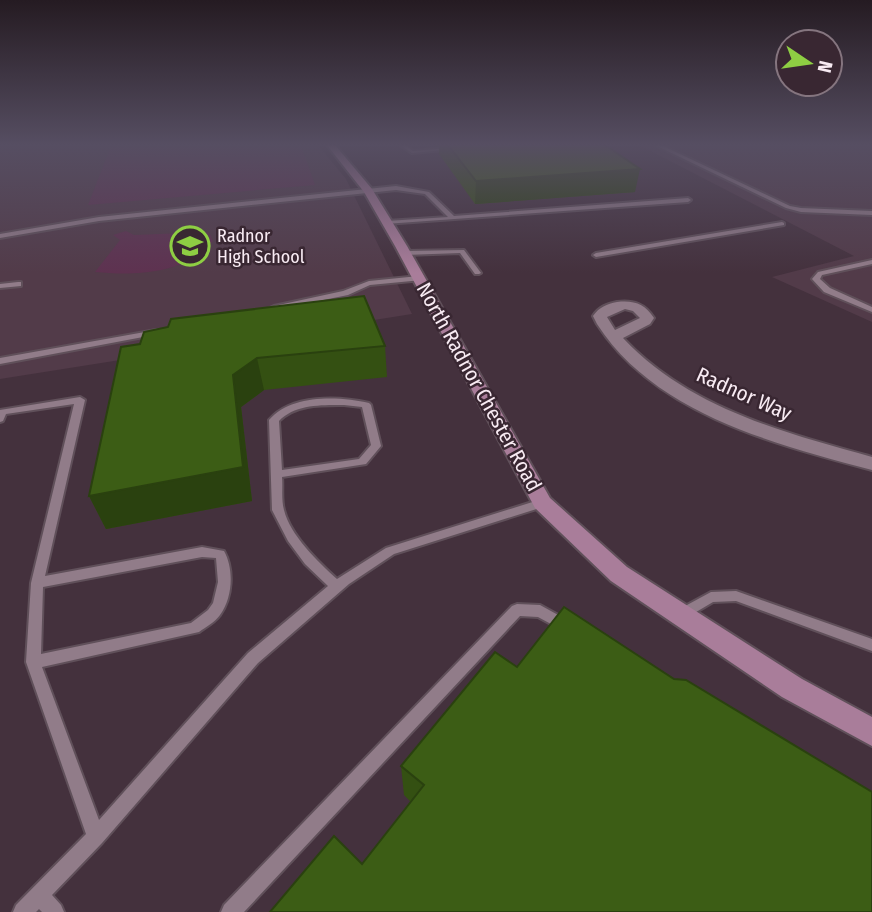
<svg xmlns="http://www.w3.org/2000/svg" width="872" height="912" viewBox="0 0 872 912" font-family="'Fira Sans Condensed',sans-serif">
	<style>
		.built { fill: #523b49 }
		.green { fill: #5e3250 }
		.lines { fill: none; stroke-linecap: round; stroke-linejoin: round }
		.service-casing { stroke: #60505a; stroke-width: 4 }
		.minor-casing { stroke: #60505a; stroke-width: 4 }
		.secondary-casing { stroke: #60505a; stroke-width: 4 }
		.service { fill: #917c89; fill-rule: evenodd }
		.minor { fill: #917c89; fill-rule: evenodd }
		.secondary { fill: #a97d9a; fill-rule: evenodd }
		.wall { fill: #345012 }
		.shaded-wall { fill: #2a410f }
		.building { fill: #3c5d15; stroke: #2a410f; stroke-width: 2 }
		.labels { text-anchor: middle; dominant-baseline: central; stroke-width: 5; stroke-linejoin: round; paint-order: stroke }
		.far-poi-label { font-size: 18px; fill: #f8ebf3; stroke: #392732; text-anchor: start }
		.street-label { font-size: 21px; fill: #f8ebf3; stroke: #392732 }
	</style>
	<rect width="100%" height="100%" fill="#44313d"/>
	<!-- built -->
	<g class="built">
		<polygon points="0,145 318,145 346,179 412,314 0,379"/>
		<polygon points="639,145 872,145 872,322 772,277 854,256"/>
	</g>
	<!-- green -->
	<g class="green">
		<polygon points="301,145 315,185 88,205 111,146"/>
		<path d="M126 231 134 235 209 232 213 241C186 274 135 276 95 272L120 240 113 235Z"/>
	</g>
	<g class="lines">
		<!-- service casing -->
		<g class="service-casing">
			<g id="service">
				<polygon points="400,145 405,145 413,151 451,148 453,149 412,153"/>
				<polygon points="655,145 661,145 790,206 801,208 872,211 872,215 801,212 786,208"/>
				<polygon points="396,186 429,192 454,216 688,198 691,200 688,202 385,224 384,223 387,221 448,217 425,194 396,190 99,221 0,238 0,234 99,217"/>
				<polygon points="782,222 784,223 784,225 596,257 593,255 596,253"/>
				<polygon points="464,250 481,273 479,274 475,274 460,253 405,255 402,253 405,251"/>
				<polygon points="872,260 872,264 822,275 820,279 830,288 872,307 872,312 824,292 812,279 818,272"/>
				<polygon points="419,276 422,276 422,280 370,285 348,295 274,310 270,308 274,306 343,291 369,281"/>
				<polygon points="18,282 21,282 21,286 0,288 0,284"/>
				<polygon points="156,330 160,332 159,334 0,364 0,358"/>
				<path d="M80 397 85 400 45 576 202 547 224 551C234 569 233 597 220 615 215 622 206 627 199 632L42 667 99 820 248 653 328 586 305 564 288 541 272 510 269 420C291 394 339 396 369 403L371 405 381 446 366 464 282 477C283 487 281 500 284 510 290 535 318 562 337 579L386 548 542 499 546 500 548 503 546 506 394 554 349 584 258 663 102 843 52 895 61 905 64 912H42L39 909 36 912H13L16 905 86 834 26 662 31 583 74 404 6 414 3 421 0 422V410ZM344 405 362 407 371 445 359 459 282 470 279 421C295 404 322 405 344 405ZM202 557 216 558 218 582 213 603 208 610 191 623 41 654 43 587Z"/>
				<polygon points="736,591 872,639 872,651 736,601 713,602 681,621 676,619 674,615 676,611 711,592"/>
				<polygon points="517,604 540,605 569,621 571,625 569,629 564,631 538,617 520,616 244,912 221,912 224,905 512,606"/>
			</g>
		</g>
		<!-- minor casing -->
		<g class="minor-casing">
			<path id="minor" d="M617 302C634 300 645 304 654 318L650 324 623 338C689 408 782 432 872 457V470C775 444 655 414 597 324L593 316C599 307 607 304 617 302ZM625 309 633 311 640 318 615 330 607 317Z"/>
		</g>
		<!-- secondary casing -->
		<g class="secondary-casing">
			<polygon id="secondary" points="327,145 335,145 372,189 407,246 550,498 627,567 802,679 872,717 872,746 782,697 611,581 535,508 395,246 364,192"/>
		</g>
		<!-- service -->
		<use href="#service" class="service"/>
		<!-- minor -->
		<use href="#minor" class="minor"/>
		<!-- secondary -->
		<use href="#secondary" class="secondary"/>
	</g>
	<!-- wall -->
	<g class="wall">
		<polygon points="433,145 605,145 635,192 475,204 439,154 439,147 435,147"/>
		<polygon points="385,346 387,377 264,390 241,407 252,501 106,529 89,496 121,347"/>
		<polygon points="564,607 674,679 686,680 872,792 872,912 270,912 334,836 362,864 411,802 404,795 401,766 495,652 517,667"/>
	</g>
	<!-- shaded-wall -->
	<g class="shaded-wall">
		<polygon points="640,169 635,192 475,204 476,181"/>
		<polygon points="257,358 264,390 241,407 252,501 106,529 89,496 233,375"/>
	</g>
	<!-- building -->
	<g class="building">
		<polygon points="448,145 605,145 640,169 476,181"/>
		<polygon points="364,296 385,346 257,358 233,375 243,467 89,496 121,347 140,344 144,332 168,327 171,319"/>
		<polygon points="564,607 674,679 686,680 872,792 872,912 270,912 334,836 362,864 424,785 401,766 495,652 517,667"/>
	</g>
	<!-- sky -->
	<linearGradient id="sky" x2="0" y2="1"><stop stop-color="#251b22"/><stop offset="0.53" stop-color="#564e62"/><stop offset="1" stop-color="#564e62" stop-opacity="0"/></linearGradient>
	<rect width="872" height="273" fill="url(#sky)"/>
	<!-- icons -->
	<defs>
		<g id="school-ring" transform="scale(2.0125)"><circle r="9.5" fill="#392732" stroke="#8ece43" stroke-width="1.5"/><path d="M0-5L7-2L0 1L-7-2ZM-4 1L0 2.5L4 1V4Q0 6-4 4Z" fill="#8ece43"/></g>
	</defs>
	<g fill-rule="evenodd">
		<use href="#school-ring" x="190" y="246"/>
	</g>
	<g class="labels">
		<!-- far-poi labels -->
		<g class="far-poi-label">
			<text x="217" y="236">Radnor<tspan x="217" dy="21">High School</tspan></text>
		</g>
		<!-- street labels -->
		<g class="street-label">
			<text transform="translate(479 387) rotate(61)">North Radnor Chester Road</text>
			<text transform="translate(744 394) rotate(24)">Radnor Way</text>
		</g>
	</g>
	<!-- north arrow -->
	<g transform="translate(809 63) rotate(103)"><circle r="33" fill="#392732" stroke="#85757f" stroke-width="2"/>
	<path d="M0-5L12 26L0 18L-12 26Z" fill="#8ece43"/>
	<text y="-10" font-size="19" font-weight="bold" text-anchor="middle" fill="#f8ebf3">N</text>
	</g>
</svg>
